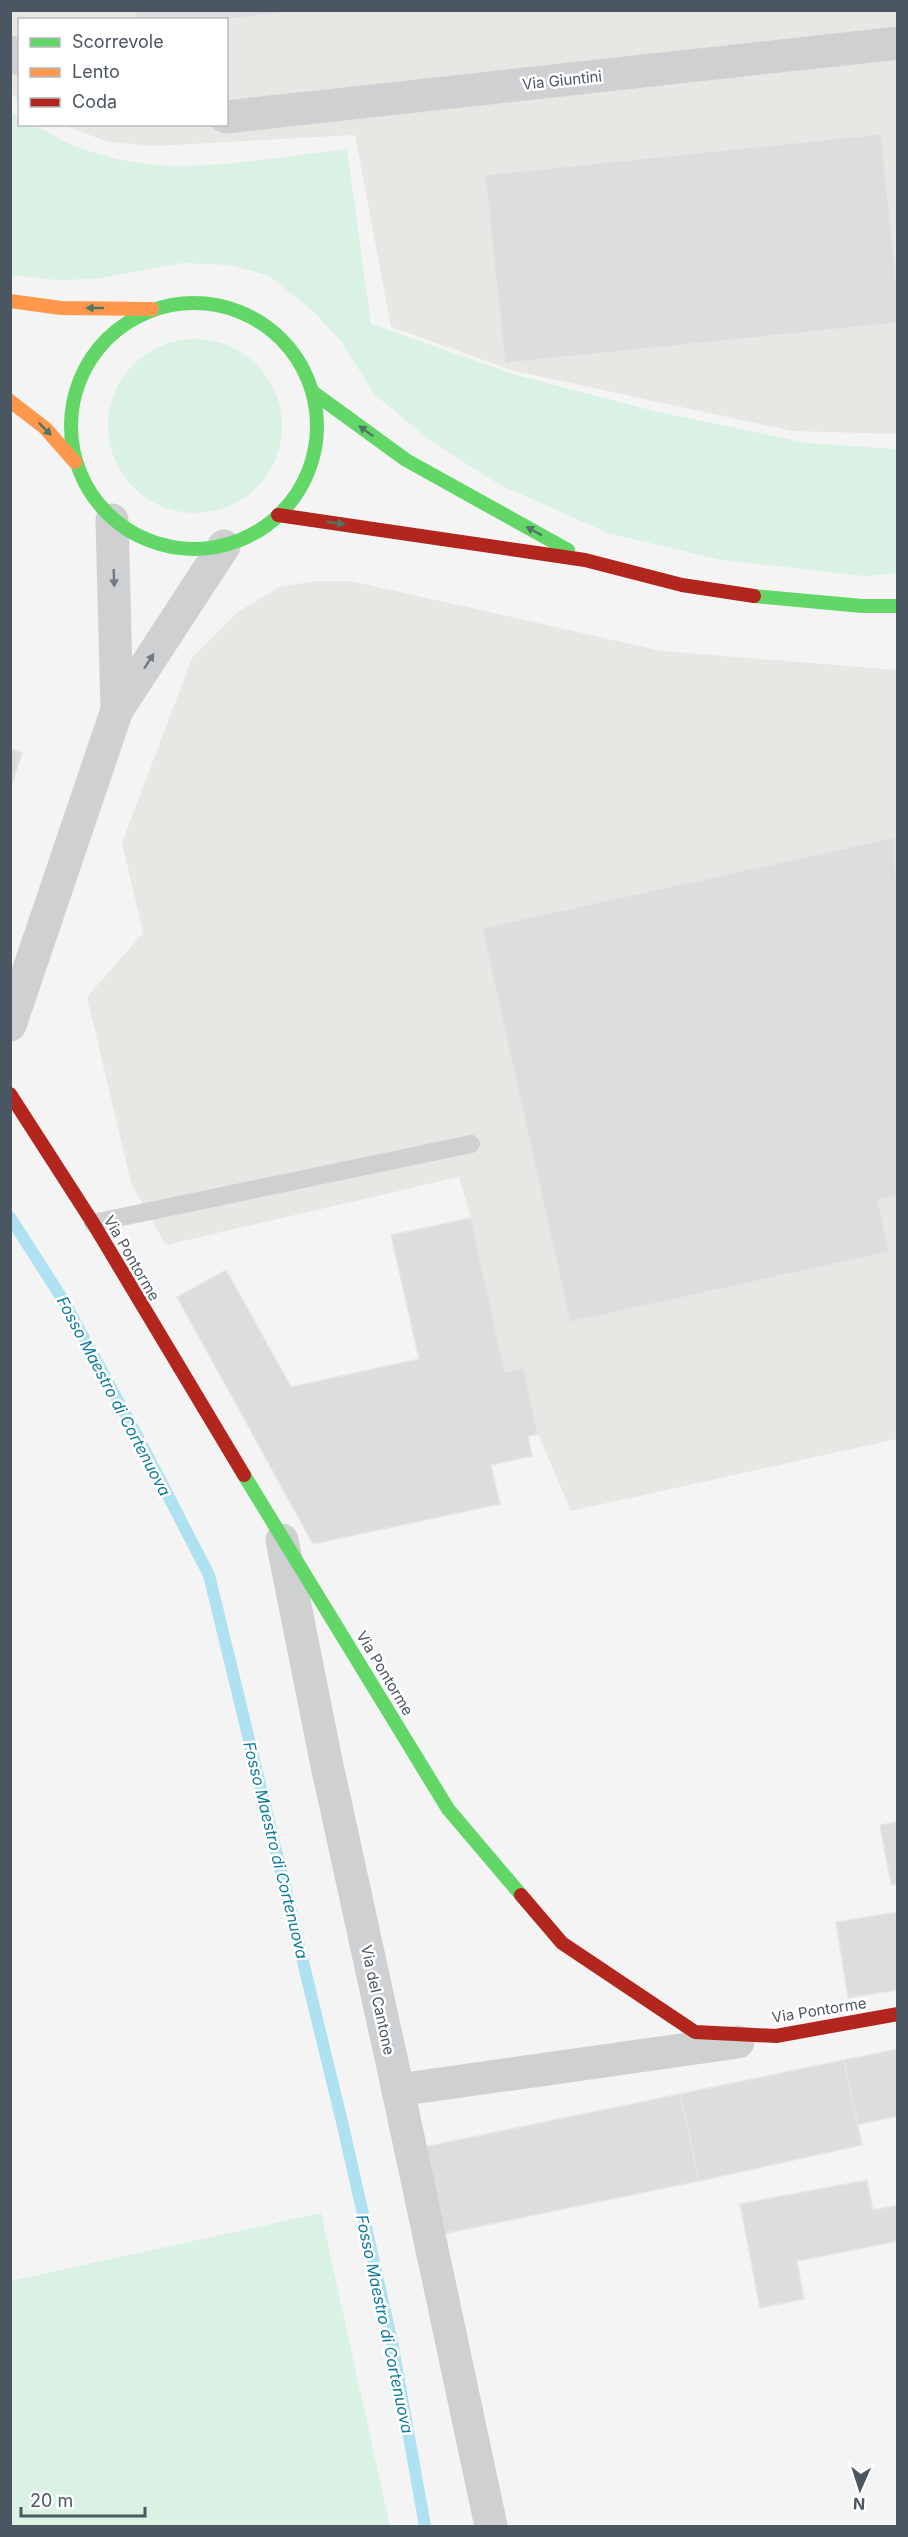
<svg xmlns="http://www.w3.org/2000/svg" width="908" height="2537" viewBox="0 0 908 2537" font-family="Inter,sans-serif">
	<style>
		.commercial { fill: #e8e7e3 }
		.green { fill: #d9f2e3 }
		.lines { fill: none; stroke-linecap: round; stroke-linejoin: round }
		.stream { stroke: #aee2f0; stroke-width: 12 }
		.building { fill: #ddddde; stroke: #e5e6e7; stroke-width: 1.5 }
		.lane { stroke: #ced0d2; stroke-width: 18 }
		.street { stroke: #ced0d2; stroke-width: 33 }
		.fast { stroke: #63d668; stroke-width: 14 }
		.slow { stroke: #ff974d; stroke-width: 14 }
		.jam { stroke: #b3261e; stroke-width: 14 }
		.oneway { fill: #507663 }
		.oneway2 { fill: #727b83 }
		.labels { text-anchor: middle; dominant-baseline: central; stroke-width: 5; stroke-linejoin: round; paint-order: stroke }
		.street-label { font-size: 15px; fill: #4a5661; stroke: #fff }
		.water-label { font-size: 16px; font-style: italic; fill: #0c7c9b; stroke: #fff }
	</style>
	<rect width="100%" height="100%" fill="#f4f4f4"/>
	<!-- commercial -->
	<g class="commercial">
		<polygon points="10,11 897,11 897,434 792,431 515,371 391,327 355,135 156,146 108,142 63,125 226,124 226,20 20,20 19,100 11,94"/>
		<polygon points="316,581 351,581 662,651 897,670 897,1439 571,1511 538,1434 524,1369 505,1372 471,1218 459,1177 166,1245 131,1183 87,997 143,933 122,843 192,658 238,612 279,587"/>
	</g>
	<!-- green -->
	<g class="green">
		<path d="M10 111 19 117 20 124C42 124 54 138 74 146 89 151 107 157 122 160 193 175 276 157 347 149L371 324 516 375 654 411 807 443 897 449V573L865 576 721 560 608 533 500 485 431 441 374 394 341 341 313 311 269 276 230 265 182 263 95 279 57 280 11 275Z"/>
		<circle cx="195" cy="426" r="87"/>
		<polygon points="321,2213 390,2526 11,2526 11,2281"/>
	</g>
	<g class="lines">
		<!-- stream -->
		<polyline class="stream" points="10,1217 65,1303 142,1445 209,1575 343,2126 392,2342 425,2526"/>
	</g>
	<!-- building -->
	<g class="building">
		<polygon points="135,10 307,10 221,20 136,20"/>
		<polygon points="881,134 898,295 898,323 505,363 485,175"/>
		<polygon points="10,749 22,753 10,790"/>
		<polygon points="896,837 898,1195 878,1200 889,1252 570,1322 482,928"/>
		<polygon points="471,1218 505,1372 524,1368 538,1434 528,1436 532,1456 491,1465 500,1504 313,1544 177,1297 226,1270 291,1387 419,1359 391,1235"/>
		<polygon points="898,1822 898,1884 891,1885 880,1825"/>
		<polygon points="898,1912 898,1990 848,1998 836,1922"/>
		<polygon points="898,2049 898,2116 857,2125 844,2060"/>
		<polygon points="844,2060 862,2145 699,2181 680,2094"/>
		<polygon points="680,2094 699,2181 442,2234 424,2147"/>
		<polygon points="867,2180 873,2210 898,2205 898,2241 797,2261 804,2299 760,2308 740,2204"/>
	</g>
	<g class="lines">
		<!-- lane -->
		<polyline class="lane" points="93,1223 471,1144"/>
		<!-- street -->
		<g class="street">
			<polyline points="10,52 20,59"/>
			<polyline points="226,117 898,43"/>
			<polyline points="112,520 117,710"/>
			<polyline points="10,1025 117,710 224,546"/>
			<polyline points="282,1540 325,1756 398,2090 738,2042"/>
			<polyline points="398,2090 491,2526"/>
		</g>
		<!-- fast -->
		<g class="fast">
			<circle cx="194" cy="426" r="123"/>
			<polyline points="314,393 406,460 568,550"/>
			<polyline points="754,596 862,606 898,606"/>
			<polyline points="244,1475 448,1809 521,1895"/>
		</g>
		<!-- slow -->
		<g class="slow">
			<polyline points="10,301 61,308 152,309"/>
			<polyline points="10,401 45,428 75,462"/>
		</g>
		<!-- jam -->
		<g class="jam">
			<polyline points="278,515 585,560 682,585 754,596"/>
			<polyline points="10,1094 93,1223 244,1475"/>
			<polyline points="521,1895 562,1943 695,2032 776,2036 898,2014"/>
		</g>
	</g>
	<!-- one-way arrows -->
	<defs><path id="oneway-solid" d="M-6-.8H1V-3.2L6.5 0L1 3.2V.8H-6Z" transform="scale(1.5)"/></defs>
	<g class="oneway">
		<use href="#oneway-solid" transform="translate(95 308) rotate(-180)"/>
		<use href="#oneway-solid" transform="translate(45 429) rotate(45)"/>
		<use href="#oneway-solid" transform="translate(366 431) rotate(-144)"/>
		<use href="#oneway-solid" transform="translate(336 523) rotate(8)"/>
		<use href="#oneway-solid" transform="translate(534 531) rotate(-151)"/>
	</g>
	<g class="oneway2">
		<use href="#oneway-solid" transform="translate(114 578) rotate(88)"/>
		<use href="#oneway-solid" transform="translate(149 661) rotate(-57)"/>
	</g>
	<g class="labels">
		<!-- street labels -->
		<g class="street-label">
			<text transform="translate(562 80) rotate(-6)">Via Giuntini</text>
			<text transform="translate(132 1258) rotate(60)">Via Pontorme</text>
			<text transform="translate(385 1673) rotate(59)">Via Pontorme</text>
			<text transform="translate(378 2000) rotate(78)">Via del Cantone</text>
			<text transform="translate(819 2010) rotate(-9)">Via Pontorme</text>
		</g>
		<!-- water labels -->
		<g class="water-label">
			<text transform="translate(114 1396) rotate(62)">Fosso Maestro di Cortenuova</text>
			<text transform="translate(276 1850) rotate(76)">Fosso Maestro di Cortenuova</text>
			<text transform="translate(385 2324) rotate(78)">Fosso Maestro di Cortenuova</text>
		</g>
	</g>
	<!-- border -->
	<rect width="908" height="2537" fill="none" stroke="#4a5661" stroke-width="24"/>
	<!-- legend -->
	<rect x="18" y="18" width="210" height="108" fill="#ffffff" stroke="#b7bbc0" stroke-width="1.5"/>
	<rect x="30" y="38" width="30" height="9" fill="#63d668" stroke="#b7bbc0" stroke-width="1.5"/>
	<text x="72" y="48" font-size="18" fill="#4a5661">Scorrevole</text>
	<rect x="30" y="68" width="30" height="9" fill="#ff974d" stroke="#b7bbc0" stroke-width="1.5"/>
	<text x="72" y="78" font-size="18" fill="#4a5661">Lento</text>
	<rect x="30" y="98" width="30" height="9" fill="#b3261e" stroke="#b7bbc0" stroke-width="1.5"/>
	<text x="72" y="108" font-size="18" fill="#4a5661">Coda</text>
	<!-- north arrow -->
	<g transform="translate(860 2489) rotate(183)" stroke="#ffffff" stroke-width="4.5" paint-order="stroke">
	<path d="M0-4.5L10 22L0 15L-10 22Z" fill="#4a5661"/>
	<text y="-9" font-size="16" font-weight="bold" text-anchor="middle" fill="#4a5661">N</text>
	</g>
	<!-- scale -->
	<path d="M21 2507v9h124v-9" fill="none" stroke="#4a5661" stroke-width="3"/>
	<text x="30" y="2507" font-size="18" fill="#4a5661" stroke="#ffffff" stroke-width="4.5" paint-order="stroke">20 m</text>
</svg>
